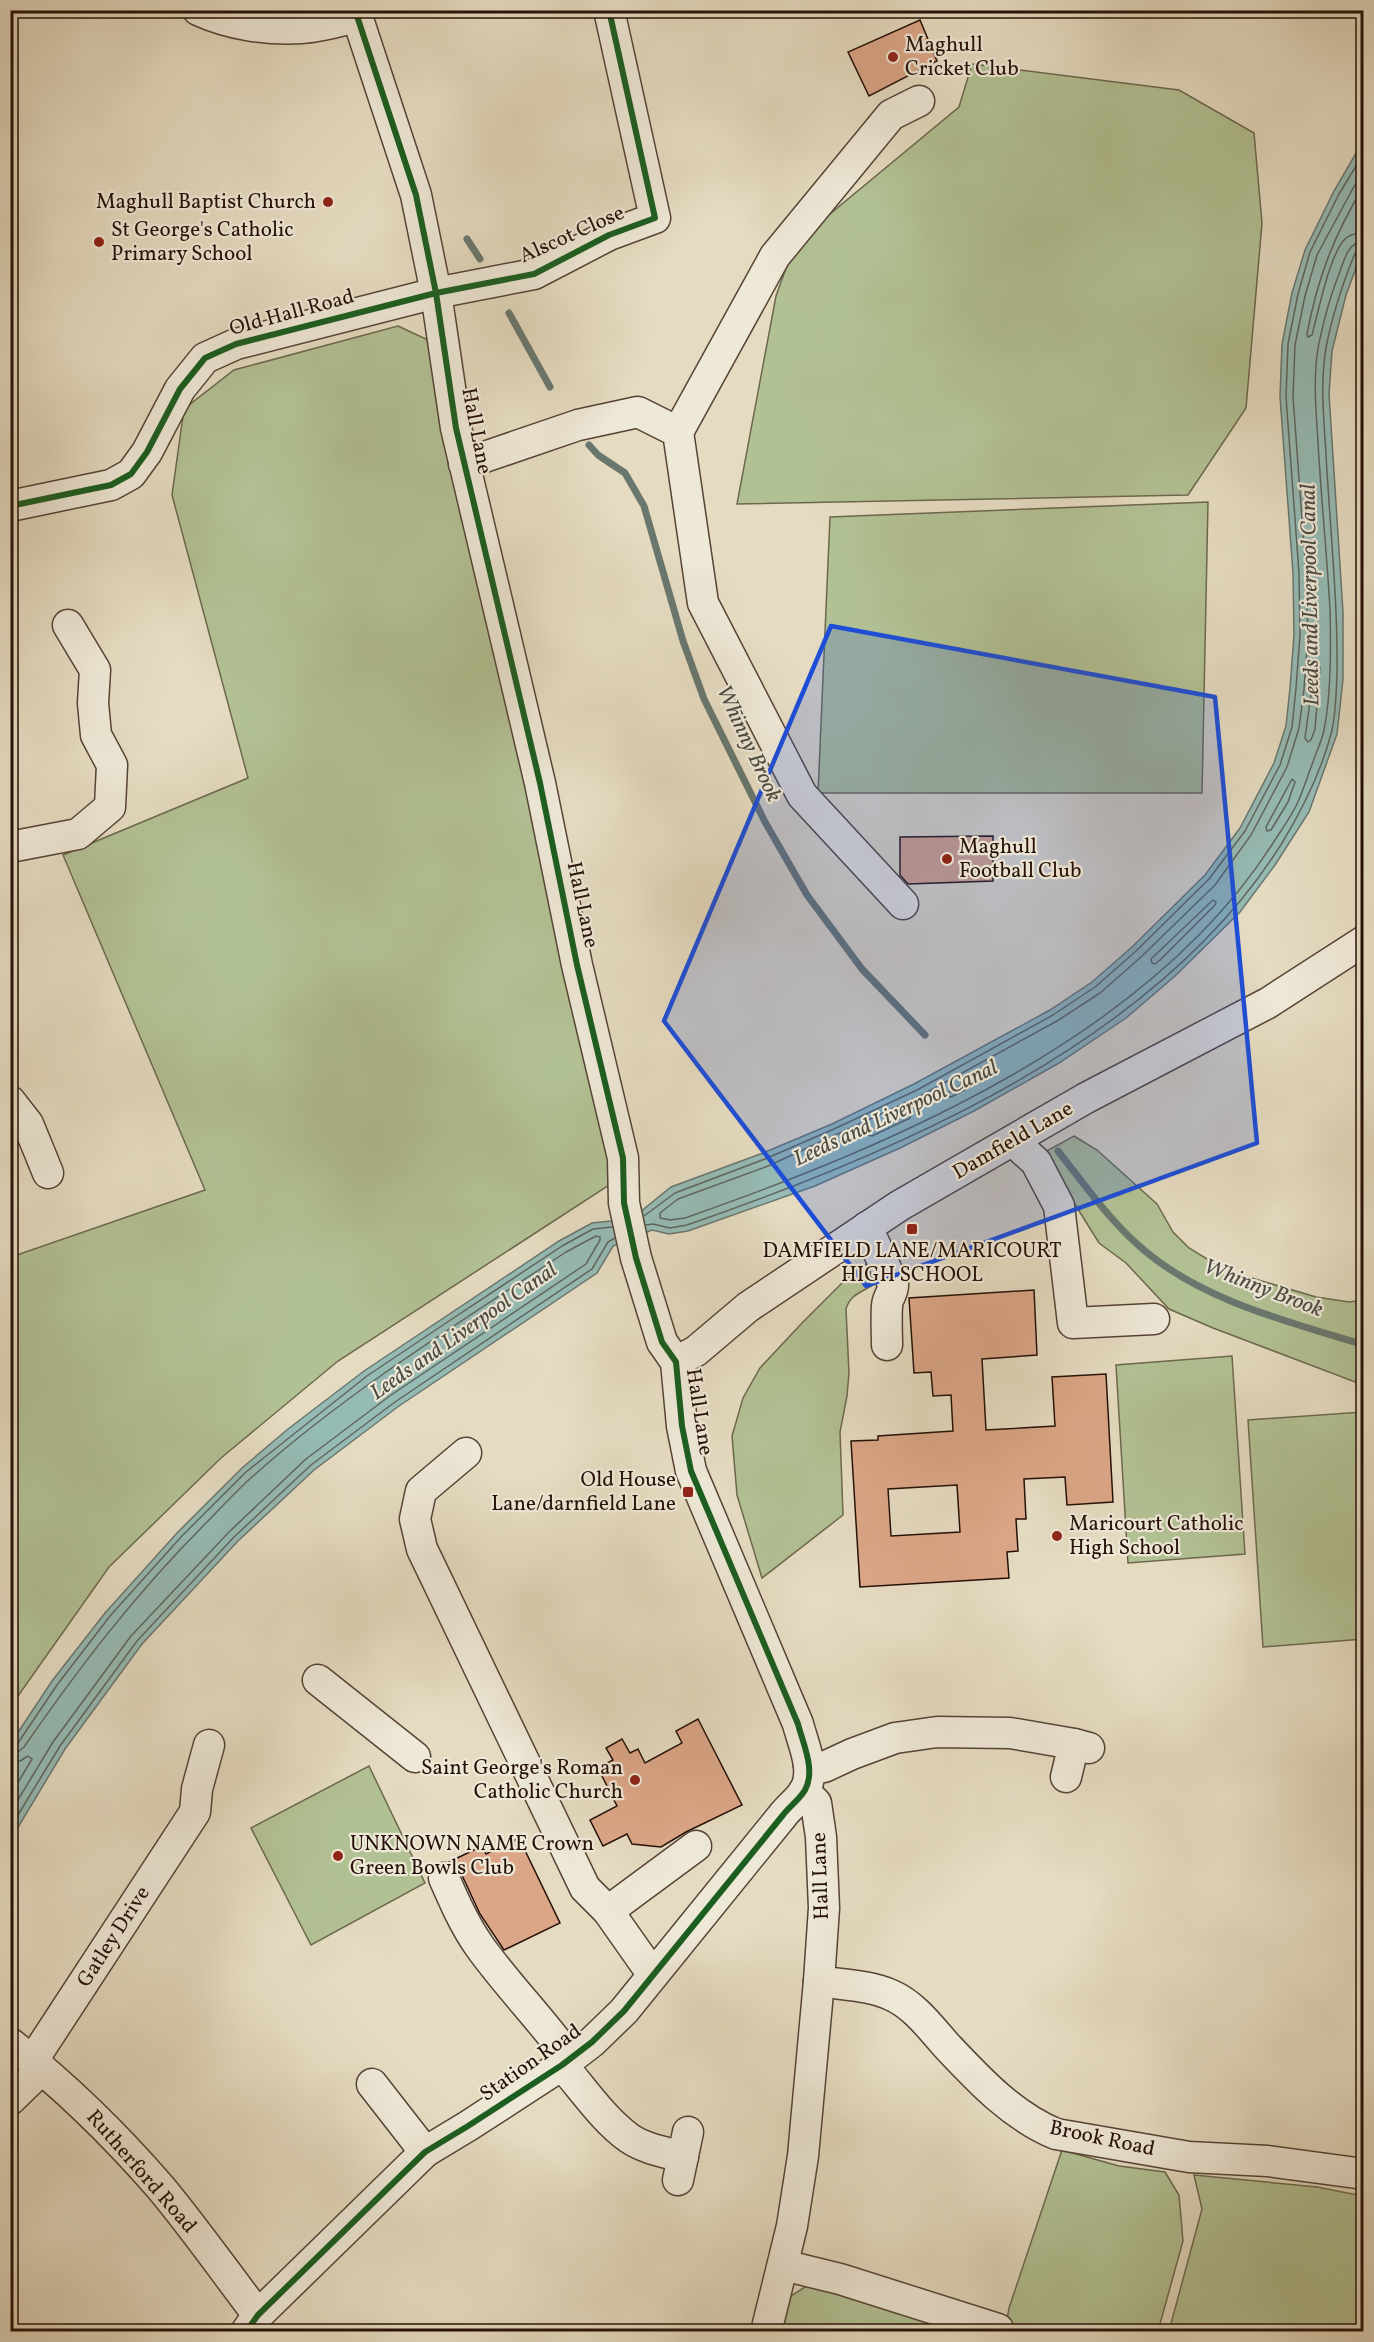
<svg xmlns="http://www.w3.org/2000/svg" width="1374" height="2342" viewBox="0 0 1374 2342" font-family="Vollkorn,serif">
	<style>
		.green { fill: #b2c194; stroke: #6c684e; stroke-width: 1.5 }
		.water { fill: #96bbb5; stroke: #69776f; stroke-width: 1.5 }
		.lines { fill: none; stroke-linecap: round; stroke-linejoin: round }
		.shore { stroke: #5e665e; stroke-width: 1.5 }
		.stream { stroke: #69776f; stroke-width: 7 }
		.building { fill: #dba687; stroke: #251007; stroke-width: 1.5; fill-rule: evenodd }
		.minor-casing { stroke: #554336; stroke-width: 33 }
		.minor { stroke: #eee8d7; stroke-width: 30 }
		.cycleway-casing { stroke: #eee8d7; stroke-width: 10 }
		.cycleway { stroke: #1b5e20; stroke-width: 6 }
		.marked { fill: #1d4ed8; fill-opacity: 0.2; stroke: #1d4ed8; stroke-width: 4.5; stroke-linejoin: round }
		.poi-dot { fill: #8f2418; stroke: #eee8d7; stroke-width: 2 }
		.labels { text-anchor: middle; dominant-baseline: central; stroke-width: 4.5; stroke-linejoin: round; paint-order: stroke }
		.poi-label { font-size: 21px; fill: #251007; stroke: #eee8d7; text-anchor: start }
		.street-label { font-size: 21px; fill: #251007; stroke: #eee8d7 }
		.water-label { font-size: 22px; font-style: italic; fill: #4d4c44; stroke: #eee8d7 }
	</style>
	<rect width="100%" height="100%" fill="#e5dbc1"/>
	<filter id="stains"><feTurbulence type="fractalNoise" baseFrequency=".00333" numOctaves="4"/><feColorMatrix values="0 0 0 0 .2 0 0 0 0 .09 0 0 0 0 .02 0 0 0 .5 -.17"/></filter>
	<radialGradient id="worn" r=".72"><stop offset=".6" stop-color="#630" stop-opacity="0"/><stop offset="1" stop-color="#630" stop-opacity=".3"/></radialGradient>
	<!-- green -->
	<g class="green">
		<polygon points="972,64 1179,90 1254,133 1262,223 1246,408 1188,495 737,504 776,296 795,243 959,107"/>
		<polygon points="398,326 428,340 614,1182 338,1361 221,1458 109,1567 11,1706 11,1257 205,1190 63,855 248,778 172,495 184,409 234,370"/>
		<polygon points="1208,502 1202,793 818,793 830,517"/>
		<polygon points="1074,1136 1097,1150 1157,1204 1173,1232 1189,1248 1225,1270 1316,1297 1349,1302 1363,1300 1363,1385 1213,1328 1169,1309 1126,1263 1099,1243 1043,1153"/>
		<path d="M873 1259 877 1282C865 1292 851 1292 846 1309L849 1373 847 1396 840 1432 843 1515 762 1578 737 1495 732 1436 743 1398 760 1368 802 1323 845 1280Z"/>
		<polygon points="1232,1356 1245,1554 1128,1563 1116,1365"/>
		<polygon points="1363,1412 1363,1639 1263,1647 1248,1420"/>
		<polygon points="369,1766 425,1883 311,1945 251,1828"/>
		<polygon points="1062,2150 1119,2166 1165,2172 1179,2195 1183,2241 1158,2331 1027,2332 1006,2326 1009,2308"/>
		<polygon points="1194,2175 1317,2187 1363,2196 1363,2331 1169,2331 1202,2209"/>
		<polygon points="808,2285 972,2332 782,2332 791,2296"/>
	</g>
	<!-- water -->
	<polygon class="water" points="1363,141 1363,249 1346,295 1332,351 1329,394 1343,612 1343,679 1337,734 1309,812 1275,865 1240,912 1175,976 1126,1018 1059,1063 974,1111 900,1148 815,1186 688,1231 669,1234 652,1230 613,1246 597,1273 399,1406 314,1470 238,1541 142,1644 65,1749 11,1839 11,1743 52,1681 105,1613 177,1533 242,1468 288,1429 364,1371 559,1241 592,1223 611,1221 640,1212 671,1187 763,1153 832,1124 914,1084 1050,1010 1092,982 1132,947 1205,875 1240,828 1274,763 1286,726 1290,688 1294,635 1293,573 1280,397 1282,344 1292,293 1305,250 1334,191"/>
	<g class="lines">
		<!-- shore -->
		<g class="shore">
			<path d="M1364 168 1317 255 1305 296 1295 345 1293 397 1306 573 1308 635 1304 689 1299 728 1287 767 1251 835 1215 885 1141 957 1100 993 1057 1021 920 1096 768 1166 678 1199 660 1213V1218L670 1220 685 1218C894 1145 1153 1035 1275 840 1282 829 1290 818 1296 806 1303 792 1307 777 1313 762 1316 752 1322 741 1324 730 1331 696 1331 645 1330 610 1327 554 1321 498 1318 442 1316 411 1313 379 1318 348 1323 324 1329 299 1338 277 1344 262 1346 243 1364 241"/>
			<path d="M1364 185C1334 236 1318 276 1307 334L1308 337 1312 335C1318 313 1330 252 1346 238 1351 234 1357 233 1364 232"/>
			<polygon points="1315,665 1320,668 1315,729 1311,740 1308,742 1305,738"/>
			<polygon points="1292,779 1295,782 1288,802 1271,830 1267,831 1266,827"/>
			<polygon points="1213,900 1216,902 1215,905 1160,960 1155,964 1152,963 1151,959"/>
			<polygon points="969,1081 973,1082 972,1086 951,1097 948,1096 949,1092"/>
			<polygon points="908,1112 911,1114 910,1118 872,1136 868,1135 869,1131"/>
			<polyline points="644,1216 675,1193 765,1159 834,1129 917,1090 1053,1015 1095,987 1136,951 1209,879 1245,831 1280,765 1292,727 1296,688 1300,635 1299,573 1286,397 1288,344 1298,294 1310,252 1339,194 1364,153"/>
			<path d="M646 1225 653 1224 670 1228 687 1225C899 1152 1159 1041 1282 843 1302 810 1321 772 1331 734 1336 716 1336 693 1337 674 1338 601 1330 528 1326 455 1324 420 1320 383 1326 348 1332 315 1343 283 1355 253L1364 249"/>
			<polyline points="10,1746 18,1743 57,1685 110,1616 181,1537 246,1472 367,1376 446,1323 562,1246 593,1229 612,1227"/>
			<path d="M10 1753 18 1752 24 1747C80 1666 137 1592 207 1522 222 1507 236 1491 252 1477 348 1391 459 1323 566 1252L596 1236 600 1237V1240L586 1264 391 1395 306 1459 229 1532 131 1636 53 1742 10 1813"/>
			<polyline points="10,1762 20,1761 28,1756 32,1759 10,1796"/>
			<polyline points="10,1828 60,1746 137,1641 234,1537 311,1465 395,1402 592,1269 608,1242 615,1238"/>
		</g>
		<!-- stream -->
		<g class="stream">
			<polyline points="467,239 480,259"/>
			<polyline points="509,313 550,387"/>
			<polyline points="589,445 598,455 625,473 644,506 683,641 704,699 765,822 807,895 862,969 925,1035"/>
			<path d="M1058 1151C1085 1185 1111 1223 1145 1251 1206 1302 1290 1322 1364 1345"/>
		</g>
	</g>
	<!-- building -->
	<g class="building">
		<polygon points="920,20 937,61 869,96 848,52"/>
		<polygon points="993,836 993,881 908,884 900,875 900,837"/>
		<path d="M1034 1290 1037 1355 982 1359 986 1430 1055 1426 1052 1377 1106 1374 1113 1502 1067 1505 1065 1477 1024 1479 1026 1519H1016L1018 1551 1007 1552 1009 1578 860 1587 851 1441 878 1440V1436L953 1431 951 1395 933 1396 931 1372 914 1373 909 1298ZM957 1485 960 1532 891 1536 888 1489Z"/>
		<polygon points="698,1719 742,1805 686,1832 661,1847 632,1844 627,1834 603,1846 590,1820 617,1806 598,1768 613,1760 606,1748 622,1739 630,1753 638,1749 645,1763 682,1743 676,1731"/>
		<polygon points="519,1838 560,1923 504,1950 480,1914 460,1871 449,1862 482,1846 486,1854"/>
	</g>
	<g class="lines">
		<!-- minor casing -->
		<g class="minor-casing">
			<g id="minor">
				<path d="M198 10C230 25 268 30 302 28 320 27 339 21 357 17"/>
				<polyline points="678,432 775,256 891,115 919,101"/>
				<polyline points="464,464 578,425 638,412 678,432 703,603 802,795 903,904"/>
				<polyline points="10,506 111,485 131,474 147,452 180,389 205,358 236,344 436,293 534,274 609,235 655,218 609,10"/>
				<polyline points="10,847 78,834 110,807 112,765 96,735 93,703 95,670 68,625"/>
				<polyline points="10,1101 28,1124 48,1173"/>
				<polyline points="1013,1141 1036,1162 1059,1206 1073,1323 1154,1319"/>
				<path d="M867 1227 893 1284C894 1292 887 1298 887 1306 886 1319 887 1333 887 1345"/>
				<polyline points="676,1362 696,1351 748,1307 899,1206 1086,1098 1268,1003 1364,941"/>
				<polyline points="466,1453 421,1491 415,1519 422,1549 585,1888 608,1911 653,1975"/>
				<polyline points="318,1680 415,1757"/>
				<polyline points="809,1765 824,1767 852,1754 895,1738 937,1732 1010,1733 1074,1744"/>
				<polyline points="1066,1777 1074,1744 1089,1748"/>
				<path d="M444 1878C454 1901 465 1926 480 1947 508 1986 542 2020 570 2059"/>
				<polyline points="608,1911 696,1846"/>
				<path d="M819 1981C843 1985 869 1985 891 1995 914 2005 930 2027 946 2045 978 2079 1012 2116 1056 2134L1189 2157 1268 2161 1364 2174"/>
				<path d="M10 2043C65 2086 115 2135 161 2188 195 2229 226 2273 258 2315"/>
				<polyline points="33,2060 195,1812 197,1789 209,1745"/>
				<path d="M562 2065C583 2089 603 2119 629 2138 645 2149 665 2152 683 2157"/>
				<polyline points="372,2084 425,2152"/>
				<polyline points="10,2100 42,2069"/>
				<polyline points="678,2180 688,2132"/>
				<polyline points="783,2265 840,2279 998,2329"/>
				<path d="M246 2332 258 2315 425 2152 468 2126 562 2065 592 2042 624 2011 783 1815C789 1807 800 1799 805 1790 816 1770 803 1744 798 1724L691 1471 682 1426 676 1362 662 1342 636 1258 624 1203 623 1158 577 965 540 783 456 428 436 293 416 195 355 10"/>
				<polyline points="766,2332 792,2226 803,2156 819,1981 824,1908 821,1837 816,1803 804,1791"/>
			</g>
		</g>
		<!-- minor -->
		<use href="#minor" class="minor"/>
		<!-- cycleway casing -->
		<g class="cycleway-casing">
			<g id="cycleway">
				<polyline points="10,506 111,485 131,474 147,452 180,389 205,358 236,344 436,293 534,274 609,235 655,218 609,10"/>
				<path d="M246 2332 258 2315 425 2152 468 2126 562 2065 592 2042 624 2011 783 1815C789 1807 800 1799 805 1790 816 1770 803 1744 798 1724L691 1471 682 1426 676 1362 662 1342 636 1258 624 1203 623 1158 577 965 540 783 456 428 436 293 416 195 355 10"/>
			</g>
		</g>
		<!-- cycleway -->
		<use href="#cycleway" class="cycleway"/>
	</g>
	<!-- marked area -->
	<path class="marked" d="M831 626 1215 697 1257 1143 866 1286 664 1021Z"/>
	<!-- markers -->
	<g class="poi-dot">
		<circle cx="893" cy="57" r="6"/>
		<circle cx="328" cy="202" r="6"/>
		<circle cx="99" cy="242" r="6"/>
		<circle cx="947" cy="859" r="6"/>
		<rect x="906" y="1223" width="12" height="12" rx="3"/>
		<rect x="682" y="1486" width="12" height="12" rx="3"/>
		<circle cx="1057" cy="1536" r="6"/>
		<circle cx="635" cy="1780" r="6"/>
		<circle cx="338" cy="1856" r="6"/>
	</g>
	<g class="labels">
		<!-- poi labels -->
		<g class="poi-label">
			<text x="905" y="45">Maghull<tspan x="905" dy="24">Cricket Club</tspan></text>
			<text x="316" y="202" text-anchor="end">Maghull Baptist Church</text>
			<text x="111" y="230">St George's Catholic<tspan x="111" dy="24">Primary School</tspan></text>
			<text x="959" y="847">Maghull<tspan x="959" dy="24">Football Club</tspan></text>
			<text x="912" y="1251" text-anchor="middle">DAMFIELD LANE/MARICOURT<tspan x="912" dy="24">HIGH SCHOOL</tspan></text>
			<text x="676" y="1480" text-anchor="end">Old House<tspan x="676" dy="24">Lane/darnfield Lane</tspan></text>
			<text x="1069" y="1524">Maricourt Catholic<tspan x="1069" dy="24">High School</tspan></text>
			<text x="623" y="1768" text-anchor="end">Saint George's Roman<tspan x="623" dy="24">Catholic Church</tspan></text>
			<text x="350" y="1844">UNKNOWN NAME Crown<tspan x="350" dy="24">Green Bowls Club</tspan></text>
		</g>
		<!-- street labels -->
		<g class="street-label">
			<text transform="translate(572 235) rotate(-24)">Alscot Close</text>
			<text transform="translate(292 313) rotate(-15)">Old Hall Road</text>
			<text transform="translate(476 431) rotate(79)">Hall Lane</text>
			<text transform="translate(582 905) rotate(78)">Hall Lane</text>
			<text transform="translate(1013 1141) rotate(-30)">Damfield Lane</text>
			<text transform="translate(699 1412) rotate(81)">Hall Lane</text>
			<text transform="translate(821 1876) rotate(-92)">Hall Lane</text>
			<text transform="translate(114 1937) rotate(-57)">Gatley Drive</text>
			<text transform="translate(531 2063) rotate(-35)">Station Road</text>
			<text transform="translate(1102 2139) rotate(12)">Brook Road</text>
			<text transform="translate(141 2172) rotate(49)">Rutherford Road</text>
		</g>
		<!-- water labels -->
		<g class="water-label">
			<text transform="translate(1311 595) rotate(-91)">Leeds and Liverpool Canal</text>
			<text transform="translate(748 744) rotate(65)">Whinny Brook</text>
			<text transform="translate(896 1114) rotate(-25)">Leeds and Liverpool Canal</text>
			<text transform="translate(1263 1289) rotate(21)">Whinny Brook</text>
			<text transform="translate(464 1332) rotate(-35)">Leeds and Liverpool Canal</text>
		</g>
	</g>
	<!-- margin -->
	<rect width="1374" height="2342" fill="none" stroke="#e5dbc1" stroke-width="36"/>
	<rect x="12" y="12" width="1350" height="2318" fill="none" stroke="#251007" stroke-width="3"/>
	<rect x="18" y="18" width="1338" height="2306" fill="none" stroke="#251007" stroke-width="1.5"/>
	<rect width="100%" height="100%" filter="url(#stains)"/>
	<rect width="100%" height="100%" fill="url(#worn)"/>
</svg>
